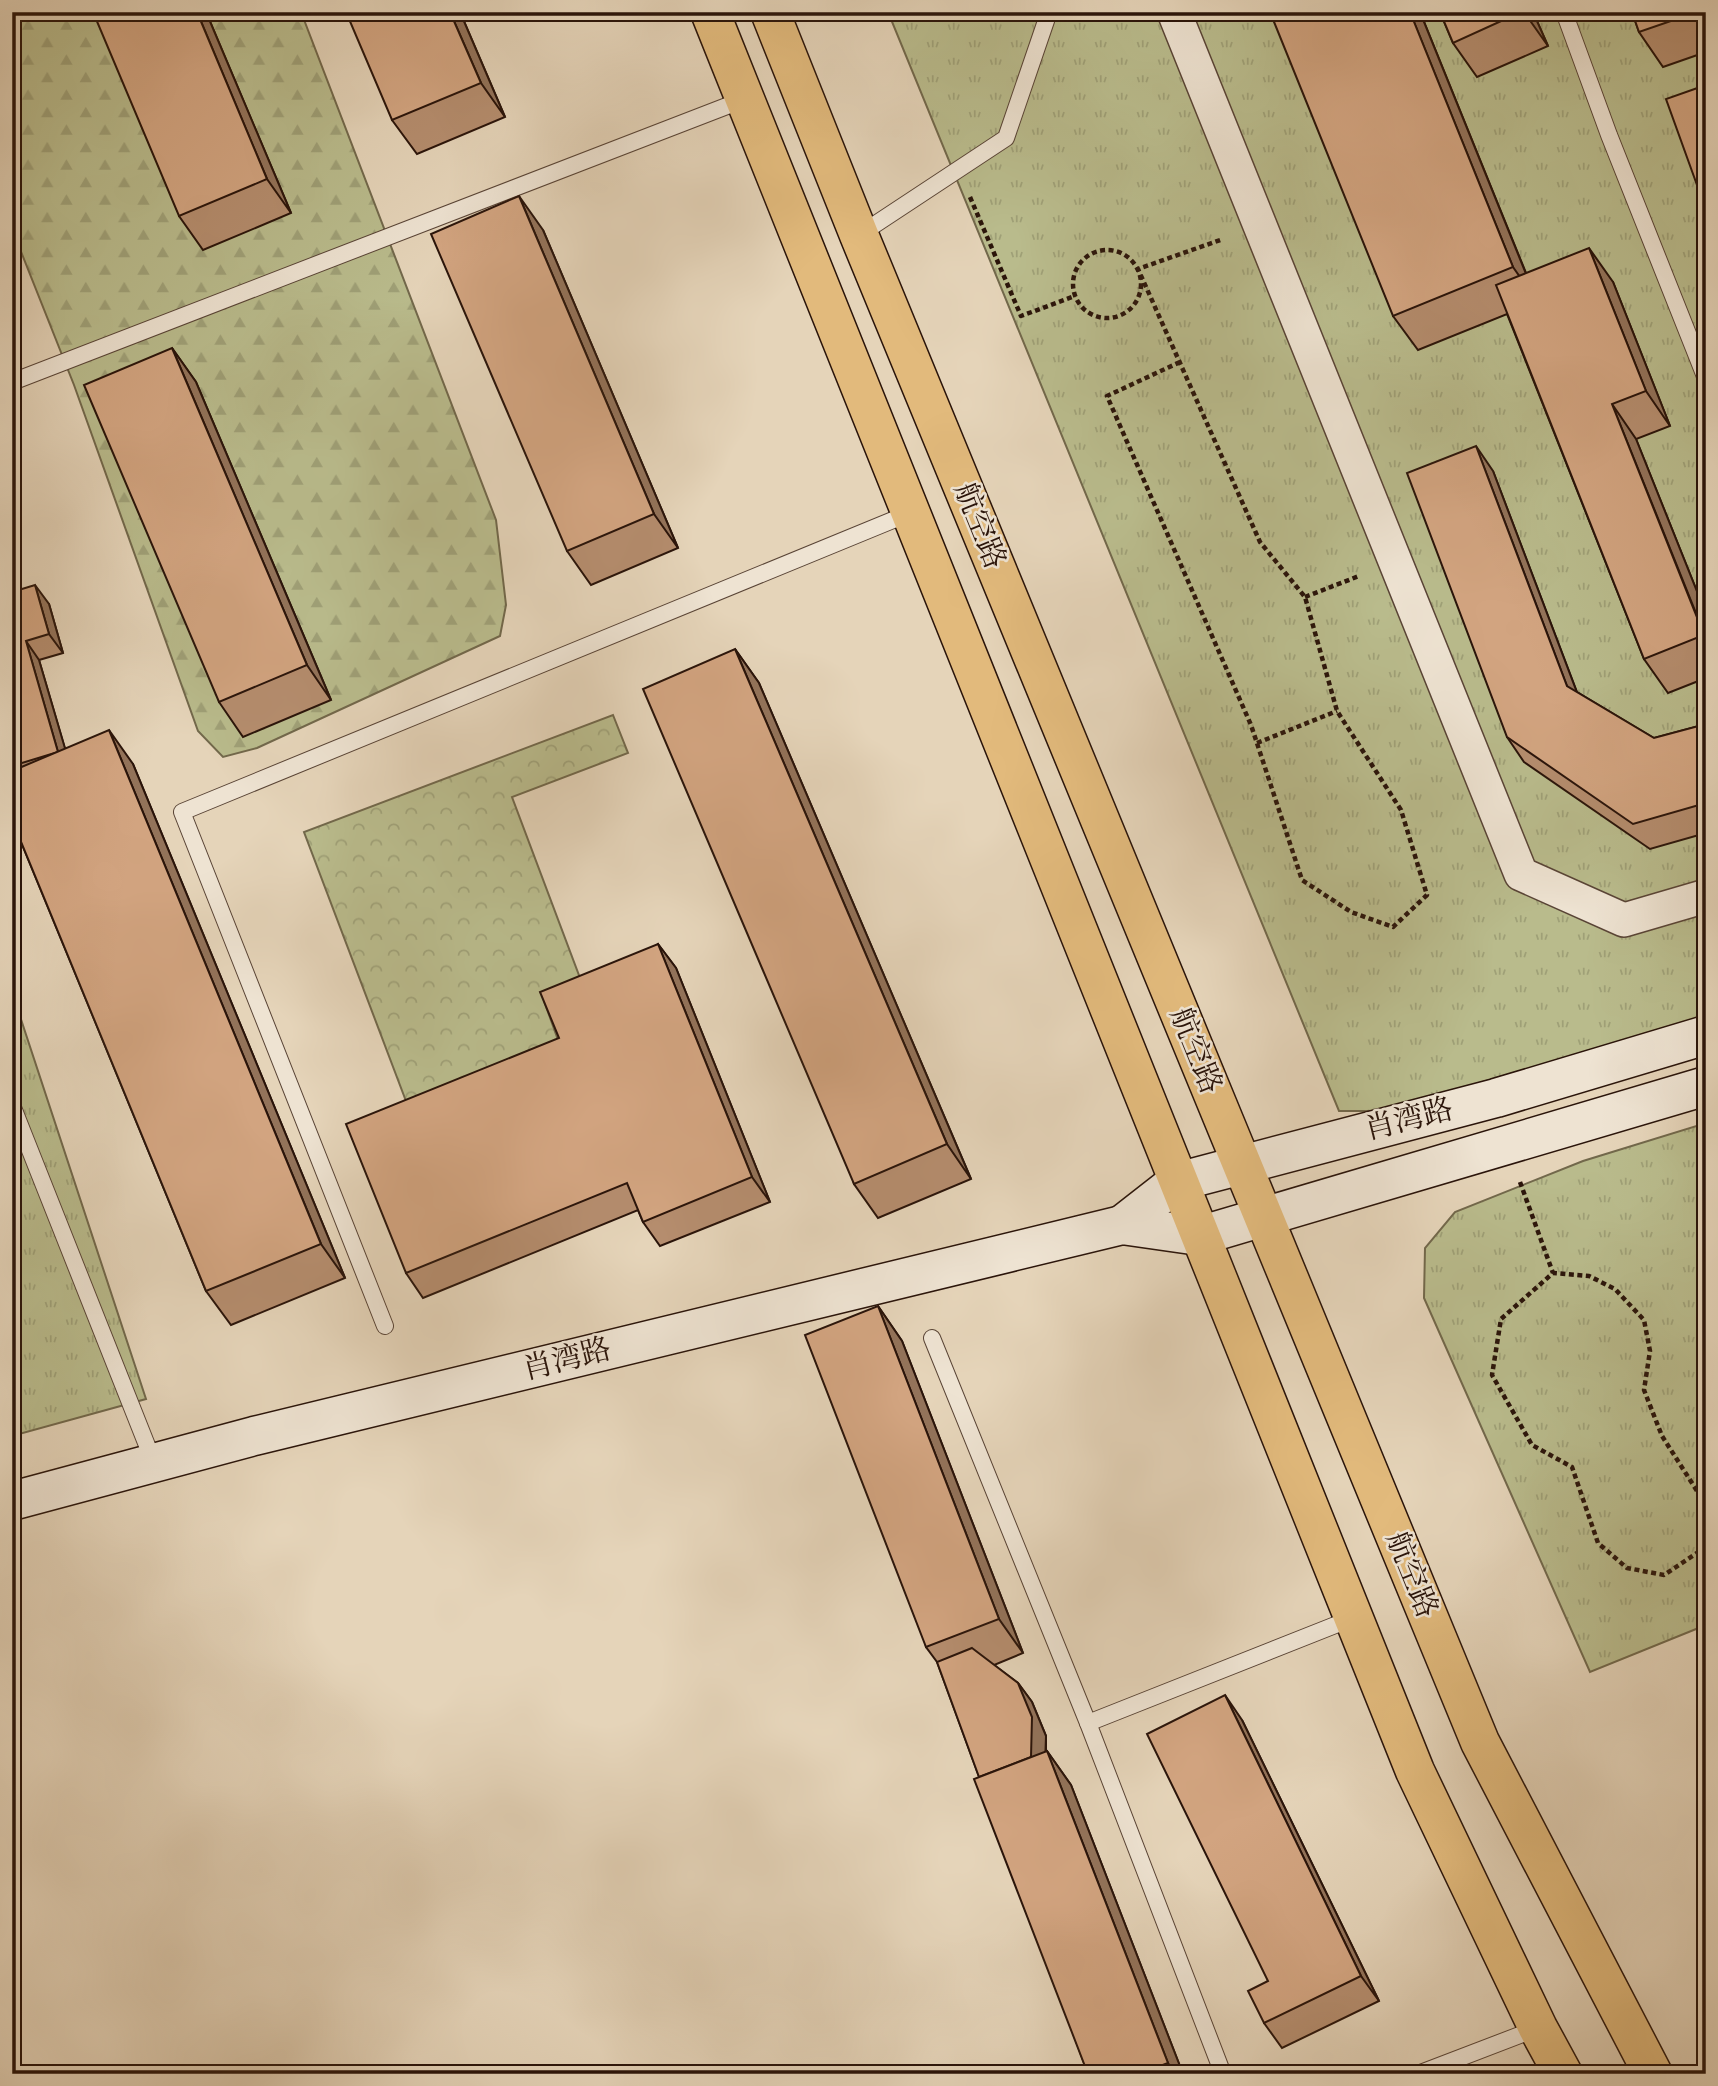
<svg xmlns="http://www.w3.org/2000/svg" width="1718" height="2086" viewBox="0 0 1718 2086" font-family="'IM FELL DW Pica','Noto Serif SC',serif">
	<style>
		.grass { fill: url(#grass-tufts); stroke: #72684b; stroke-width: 2 }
		.forest { fill: url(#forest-firs); stroke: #72684b; stroke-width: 2 }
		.park { fill: url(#park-crowns); stroke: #72684b; stroke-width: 2 }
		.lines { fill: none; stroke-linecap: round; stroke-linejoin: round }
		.lane-casing { stroke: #594436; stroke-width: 18 }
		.street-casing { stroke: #594436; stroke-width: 36 }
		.secondary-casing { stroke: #2a140a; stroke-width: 41 }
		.primary-casing { stroke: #2a140a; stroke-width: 41 }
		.path { stroke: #2a140a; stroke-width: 4.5; stroke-dasharray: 5 3.5; stroke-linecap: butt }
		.lane { stroke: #eee3d2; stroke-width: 16 }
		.street { stroke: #eee3d2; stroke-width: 33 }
		.secondary { stroke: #eee3d2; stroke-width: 38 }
		.primary { stroke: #e2ba7c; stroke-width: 38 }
		.wall { fill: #b58d6e; stroke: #2a140a; stroke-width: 2 }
		.shaded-wall { fill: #93735a; stroke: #2a140a; stroke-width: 2 }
		.building { fill: #d2a480; stroke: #2a140a; stroke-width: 2 }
		.labels { text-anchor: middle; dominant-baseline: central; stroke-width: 5; stroke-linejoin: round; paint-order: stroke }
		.street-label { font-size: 30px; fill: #2a140a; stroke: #eee3d2 }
	</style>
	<defs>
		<pattern id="grass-tufts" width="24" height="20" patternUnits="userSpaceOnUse" patternTransform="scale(1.75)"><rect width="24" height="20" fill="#b9bb8c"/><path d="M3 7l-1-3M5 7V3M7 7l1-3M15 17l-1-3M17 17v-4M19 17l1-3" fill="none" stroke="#9fa077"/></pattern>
		<pattern id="forest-firs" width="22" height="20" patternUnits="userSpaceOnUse" patternTransform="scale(1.75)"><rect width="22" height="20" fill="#b9bb8c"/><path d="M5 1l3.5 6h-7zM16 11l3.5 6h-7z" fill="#9fa077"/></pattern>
		<pattern id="park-crowns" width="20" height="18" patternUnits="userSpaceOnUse" patternTransform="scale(1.75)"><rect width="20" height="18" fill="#b9bb8c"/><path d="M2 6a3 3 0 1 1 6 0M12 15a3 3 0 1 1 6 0" fill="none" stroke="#9fa077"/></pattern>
	</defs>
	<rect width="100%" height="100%" fill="#e5d4b9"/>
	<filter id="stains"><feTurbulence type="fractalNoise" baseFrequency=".00286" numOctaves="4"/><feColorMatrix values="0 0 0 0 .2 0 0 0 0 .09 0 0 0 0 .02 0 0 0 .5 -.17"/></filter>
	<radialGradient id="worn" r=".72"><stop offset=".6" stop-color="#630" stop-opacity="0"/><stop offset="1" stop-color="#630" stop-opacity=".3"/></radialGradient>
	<!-- grass -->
	<g class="grass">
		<polygon points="888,12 1706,12 1706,1017 1383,1111 1339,1111"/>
		<polygon points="12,992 146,1399 12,1436"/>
		<polygon points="1706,1123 1706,1625 1590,1672 1424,1298 1425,1248 1455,1212 1583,1161"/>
	</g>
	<!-- forest -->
	<polygon class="forest" points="12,12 301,12 496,520 506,605 500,636 257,748 223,757 198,731 74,385 12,229"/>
	<!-- park -->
	<polygon class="park" points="613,715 628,753 512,797 583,986 544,1001 562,1051 409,1109 304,832"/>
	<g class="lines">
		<!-- lane casing -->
		<g class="lane-casing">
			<g id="lane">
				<polyline points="1564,12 1609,135 1706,379"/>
				<polyline points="859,235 1006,138 1048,15 1042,12"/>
				<polyline points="12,382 745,99"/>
				<polyline points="12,1105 154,1463"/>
				<polyline points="385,1326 182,812 910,513"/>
				<polyline points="932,1338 1088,1723 1223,2074"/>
				<polyline points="1088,1723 1353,1618"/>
				<polyline points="1418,2074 1538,2028"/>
			</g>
		</g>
		<!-- street casing -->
		<g class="street-casing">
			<polyline id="street" points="1174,12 1521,874 1624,920 1706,896"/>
		</g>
		<!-- secondary casing -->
		<g class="secondary-casing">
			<g id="secondary">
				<polyline points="1122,1225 1177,1182 1496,1098 1706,1035"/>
				<polyline points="12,1501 254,1436 1122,1225 1199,1236 1706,1086"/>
			</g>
		</g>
		<!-- primary casing -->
		<g class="primary-casing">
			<g id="primary">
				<polyline points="710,12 1415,1771 1538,2028 1563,2074"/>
				<polyline points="770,12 859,235 1480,1742 1653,2074"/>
			</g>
		</g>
		<!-- path -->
		<g class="path">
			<polyline points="970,197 1021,316 1075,296"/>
			<circle cx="1107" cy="284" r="34"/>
			<polyline points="1180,362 1107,396 1251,725 1302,880 1351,912 1393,927 1427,895 1401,810 1337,711 1305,597 1260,542 1138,269 1223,239"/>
			<polyline points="1305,597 1359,576"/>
			<polyline points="1257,743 1337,711"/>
			<polyline points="1520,1182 1553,1273"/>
			<polyline points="1706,1505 1662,1436 1644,1390 1650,1351 1644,1320 1615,1289 1589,1276 1553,1273 1501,1319 1492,1375 1532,1445 1572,1467 1598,1543 1627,1568 1664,1575 1706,1547"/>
		</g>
		<!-- lane -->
		<use href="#lane" class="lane"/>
		<!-- street -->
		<use href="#street" class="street"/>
		<!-- secondary -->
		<use href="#secondary" class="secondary"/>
		<!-- primary -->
		<use href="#primary" class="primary"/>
	</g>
	<!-- wall -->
	<g class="wall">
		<polygon points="206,12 291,213 203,250 179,216"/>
		<polygon points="460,12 505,117 417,154 392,120"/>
		<polygon points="1420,12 1526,273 1613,282 1670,426 1636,439 1706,614 1706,678 1668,693 1644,659 1507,314 1418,350 1393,316"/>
		<polygon points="1440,12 1533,12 1548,46 1477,77 1453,43"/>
		<polygon points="1632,12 1706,12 1706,52 1663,67 1639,32"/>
		<polygon points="543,230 678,548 591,585 567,551"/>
		<polygon points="172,348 196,382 331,700 243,737 219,702"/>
		<polygon points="1493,471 1577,692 1654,738 1706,724 1706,833 1650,849 1524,762 1507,737"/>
		<polygon points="12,583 15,591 49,604 63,653 39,660 65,749 133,764 345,1278 231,1325 206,1291 12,820"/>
		<polygon points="735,649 759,683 971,1179 878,1218 854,1184"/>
		<polygon points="658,944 676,968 770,1202 660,1246 643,1222 638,1210 423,1298 406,1273 559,1038"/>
		<polygon points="878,1306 902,1341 1023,1653 994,1665 1018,1683 1032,1702 1046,1736 1046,1751 1047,1751 1071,1785 1183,2074 1088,2074 937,1662 926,1647"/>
		<polygon points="1242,1720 1379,2001 1282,2048 1264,2023 1268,1981"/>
	</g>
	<!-- shaded-wall -->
	<g class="shaded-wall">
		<polygon points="197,12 206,12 291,213 267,179"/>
		<polygon points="450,12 460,12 505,117 481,83"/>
		<polygon points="1410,12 1420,12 1537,301 1513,267"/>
		<polygon points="1524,12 1533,12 1548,46"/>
		<polygon points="519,196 543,230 678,548 654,514"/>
		<polygon points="1589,248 1613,282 1670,426 1646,391"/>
		<polygon points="172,348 196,382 331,700 307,665"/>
		<polygon points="1612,404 1636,439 1706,614 1706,638"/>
		<polygon points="1476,446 1493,471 1584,711 1567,686"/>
		<polygon points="35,585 49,604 63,653 49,634"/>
		<polygon points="26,641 39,660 72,772 58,752"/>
		<polygon points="735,649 759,683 971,1179 947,1144"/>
		<polygon points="109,730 133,764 345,1278 321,1244"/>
		<polygon points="658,944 676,968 770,1202 752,1177"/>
		<polygon points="878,1306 902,1341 1023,1653 999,1619"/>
		<polygon points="1018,1683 1032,1702 1046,1736 1044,1795 1031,1776"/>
		<polygon points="1225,1695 1242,1720 1379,2001 1361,1976"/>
		<polygon points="1047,1751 1071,1785 1183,2074 1175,2074 1168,2063"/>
	</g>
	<!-- building -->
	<g class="building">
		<polygon points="93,12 197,12 267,179 179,216"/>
		<polygon points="346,12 450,12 481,83 392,120"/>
		<polygon points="1270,12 1410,12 1513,267 1393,316"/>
		<polygon points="1440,12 1521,12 1453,43"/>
		<polygon points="1632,12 1697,12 1639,32"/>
		<polygon points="1706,85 1706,210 1666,99"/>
		<polygon points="519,196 654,514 567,551 431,234"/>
		<polygon points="1589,248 1646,391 1612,404 1704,635 1644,659 1496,285"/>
		<polygon points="172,348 307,665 219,702 84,385"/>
		<polygon points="1476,446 1567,686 1654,738 1706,724 1706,803 1633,824 1507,737 1407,473"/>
		<polygon points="35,585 49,634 26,641 58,752 12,766 12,592"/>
		<polygon points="735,649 947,1144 854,1184 643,689"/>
		<polygon points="109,730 321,1244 206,1291 12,820 12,771"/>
		<polygon points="658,944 752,1177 643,1222 627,1183 406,1273 346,1124 559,1038 540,992"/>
		<polygon points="878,1306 999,1619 926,1647 805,1335"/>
		<polygon points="972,1648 1018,1683 1032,1717 1031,1757 979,1777 937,1662"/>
		<polygon points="1225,1695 1361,1976 1264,2023 1248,1991 1268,1981 1147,1734"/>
		<polygon points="1047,1751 1168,2063 1139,2074 1088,2074 974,1779"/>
	</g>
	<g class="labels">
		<!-- street labels -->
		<g class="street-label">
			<text transform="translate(979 526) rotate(68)">航空路</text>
			<text transform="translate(1195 1051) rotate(68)">航空路</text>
			<text transform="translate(1409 1120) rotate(-14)">肖湾路</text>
			<text transform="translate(567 1360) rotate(-14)">肖湾路</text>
			<text transform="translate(1411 1575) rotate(68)">航空路</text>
		</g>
	</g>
	<!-- margin -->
	<rect width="1718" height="2086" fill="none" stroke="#e5d4b9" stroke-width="42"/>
	<rect x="14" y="14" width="1690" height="2058" fill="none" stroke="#2a140a" stroke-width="3.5"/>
	<rect x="21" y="21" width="1676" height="2044" fill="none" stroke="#2a140a" stroke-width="2"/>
	<rect width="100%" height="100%" filter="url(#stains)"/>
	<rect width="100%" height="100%" fill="url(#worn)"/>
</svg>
